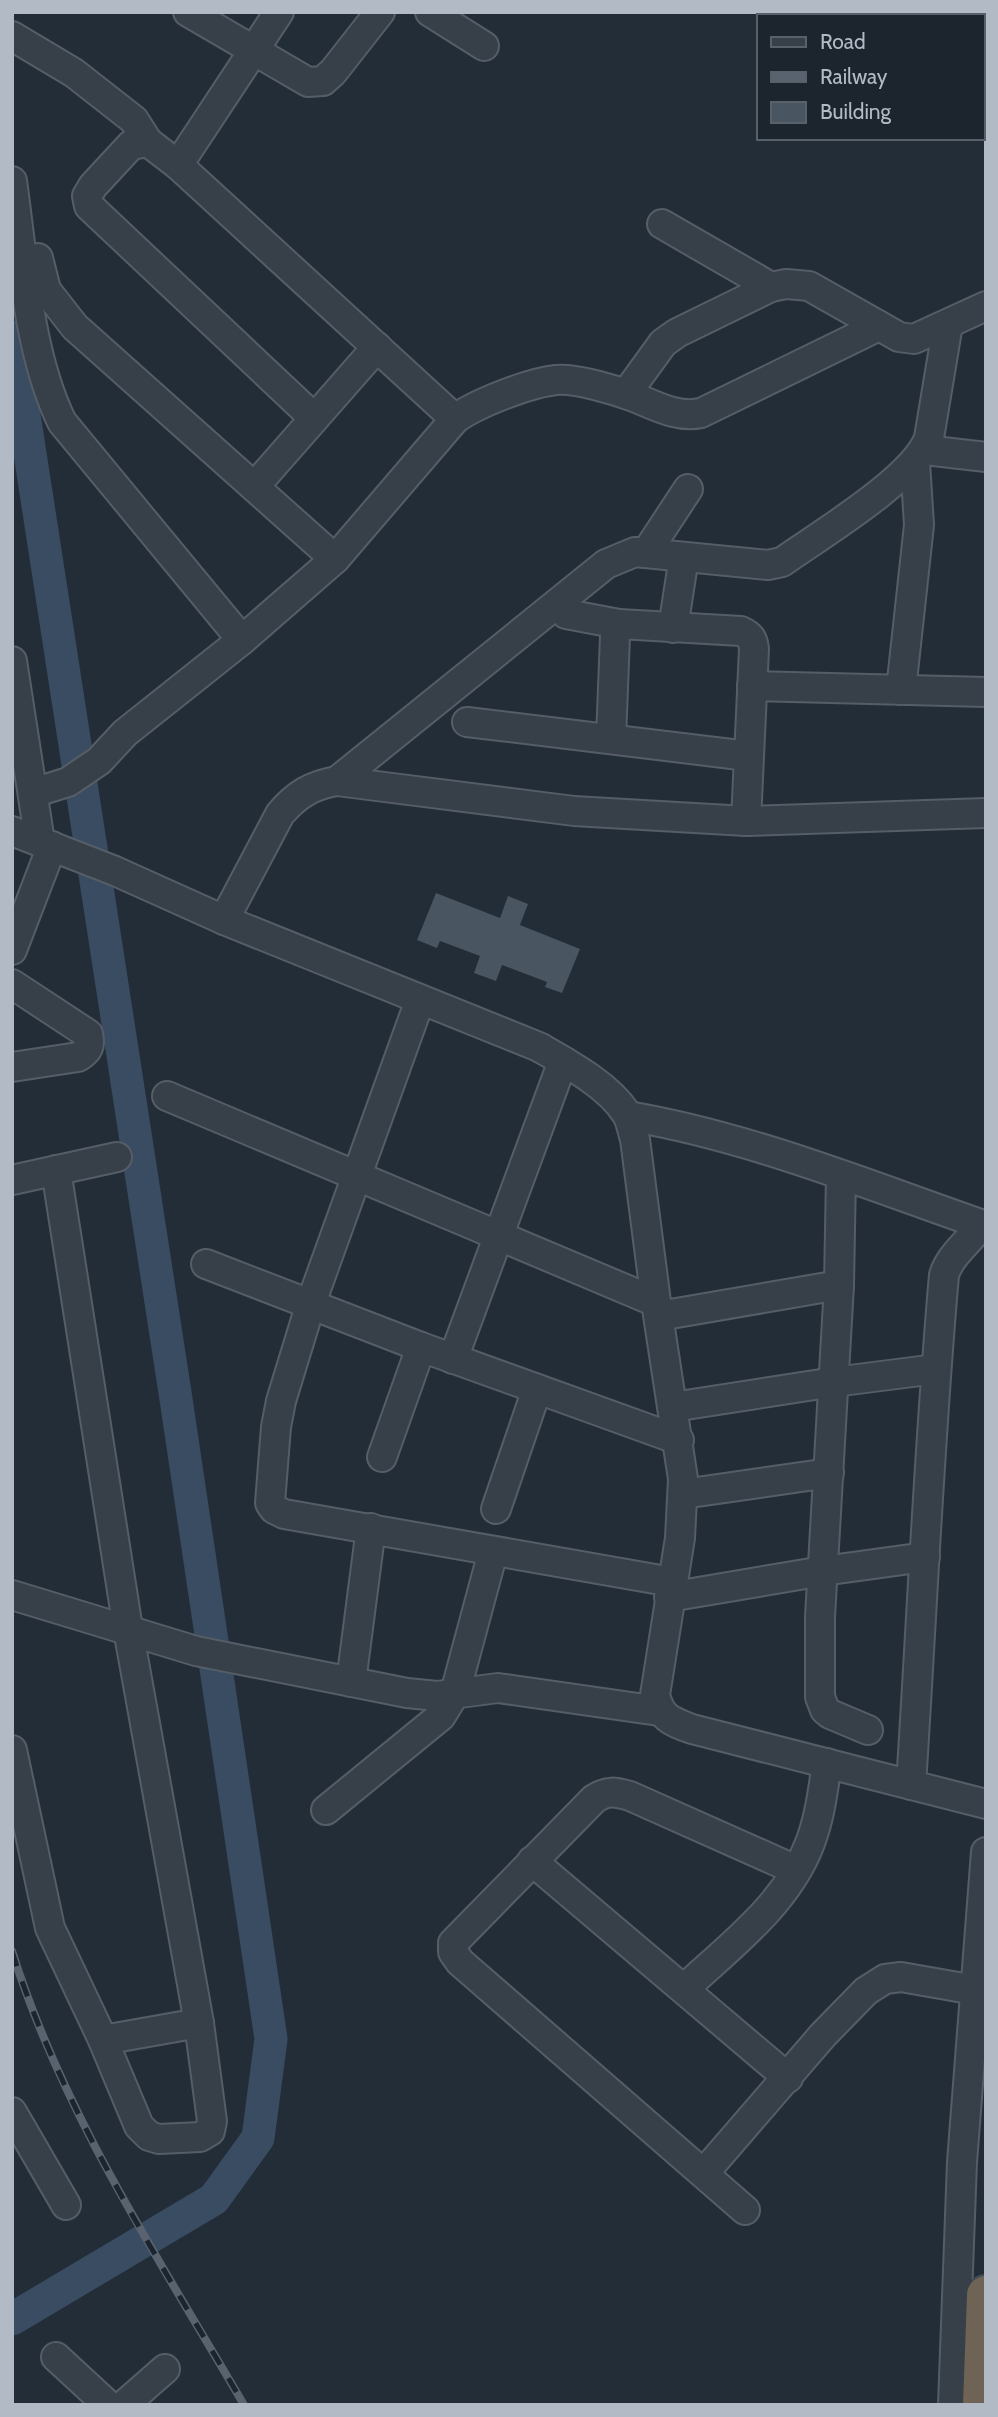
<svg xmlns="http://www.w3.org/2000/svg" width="998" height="2417" viewBox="0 0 998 2417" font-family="Cabin,sans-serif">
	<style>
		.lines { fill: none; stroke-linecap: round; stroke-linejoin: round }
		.river { stroke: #394c61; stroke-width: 33 }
		.building { fill: #4a5562 }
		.minor-casing { stroke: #555d67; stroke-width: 32 }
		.highway-casing { stroke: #424a54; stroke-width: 42 }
		.minor { stroke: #373f49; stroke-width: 28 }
		.highway { stroke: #6e6354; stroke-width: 38 }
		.rail-casing { stroke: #596370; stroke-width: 8 }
		.rail { stroke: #1c242e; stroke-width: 5; stroke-dasharray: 16; stroke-linecap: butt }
	</style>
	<rect width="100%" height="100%" fill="#232d38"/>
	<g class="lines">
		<!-- river -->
		<polyline class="river" points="12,337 176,1399 271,2039 258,2138 214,2199 12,2319"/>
	</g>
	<!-- building -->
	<polygon class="building" points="436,893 500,918 508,896 528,904 520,925 580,949 562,993 545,987 547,982 502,965 496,981 474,973 480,956 440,941 437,948 417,940"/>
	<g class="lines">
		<!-- minor casing -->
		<g class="minor-casing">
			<g id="minor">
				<polyline points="188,12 308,82 323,81 333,72 380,12"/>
				<polyline points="430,12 484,46"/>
				<polyline points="12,36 74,73 134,120 148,142"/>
				<polyline points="178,165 279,12"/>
				<path d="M12 181C23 257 28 353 62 422L242 640"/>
				<polyline points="662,224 771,287"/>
				<polyline points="38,258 46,290 75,327 335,559"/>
				<polyline points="626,394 663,343 677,333 771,287 786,284 809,286 899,337 914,339 986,306"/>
				<polyline points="314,418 89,206 87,196 93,186 131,145 148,142 178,165 455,419"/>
				<polyline points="925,450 986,457"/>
				<polyline points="255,486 377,347"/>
				<polyline points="646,553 688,489"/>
				<polyline points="566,614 619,624"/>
				<polyline points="673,628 684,557"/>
				<polyline points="12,661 40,842"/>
				<polyline points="752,686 986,692"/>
				<polyline points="901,690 919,525 915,462"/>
				<polyline points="467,722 748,756"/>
				<path d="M611 739 615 636 619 624 741 631C750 635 753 639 754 649L746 821"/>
				<path d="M337 781 606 564 635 552 768 565 782 562C820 535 914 479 929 438L948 324"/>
				<path d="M33 793 68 782 99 761 125 733 242 640 335 559 455 419C477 403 529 383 556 380 576 378 615 390 634 397 656 406 678 418 701 413L879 326"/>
				<path d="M12 831 115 871 224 920 539 1047C567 1063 608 1085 626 1113 631 1120 632 1131 635 1139L656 1302 683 1479 680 1538 655 1695C661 1718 670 1721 692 1729L986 1804"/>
				<path d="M224 920 280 814C296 795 312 785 337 781L574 811 746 821 986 813"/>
				<polyline points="12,950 52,846"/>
				<path d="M12 984 88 1034C91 1046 88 1051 78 1057L12 1067"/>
				<polyline points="420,1000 311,1303 281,1401 276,1427 270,1503 274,1509 284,1514 672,1582"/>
				<polyline points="167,1096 656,1302"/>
				<path d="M628 1116C751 1137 868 1185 986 1226"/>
				<polyline points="841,1175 839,1285 820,1617 820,1697 825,1710 830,1714 868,1730"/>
				<polyline points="12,1180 117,1157"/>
				<polyline points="206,1264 421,1347 679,1440"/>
				<polyline points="659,1316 839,1285"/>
				<polyline points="453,1359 563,1061"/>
				<polyline points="673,1407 834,1382 936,1369"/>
				<polyline points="382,1457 421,1347"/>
				<polyline points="683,1494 829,1473"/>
				<polyline points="496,1509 537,1389"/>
				<polyline points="12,1595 196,1651 407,1693 437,1696 498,1688 659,1711"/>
				<polyline points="669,1597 823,1571 925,1557"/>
				<polyline points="351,1682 371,1528"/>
				<polyline points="12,1750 50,1928 103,2040 139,2126 149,2136 159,2139 200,2137 210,2131 212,2121 199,2023 128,1629 56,1170"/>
				<path d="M911 1785C922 1615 929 1445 944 1275 950 1255 969 1242 981 1225"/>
				<polyline points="326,1810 441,1716 455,1693 493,1552"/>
				<polyline points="532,1861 788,2078"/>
				<path d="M684 1989C730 1946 787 1904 810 1843 820 1817 823 1790 827 1763"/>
				<polyline points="103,2040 199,2023"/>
				<polyline points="12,2112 66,2205"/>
				<polyline points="704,2173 823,2035 866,1991 885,1979 901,1977 975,1990"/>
				<path d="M745 2210 460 1962 453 1952V1943L594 1799C608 1790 615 1792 630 1796L796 1870"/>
				<polyline points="56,2357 108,2405"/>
				<polyline points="124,2405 165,2369"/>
				<polyline points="953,2405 962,2162 986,1852"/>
			</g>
		</g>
		<!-- highway casing -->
		<g class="highway-casing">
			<polyline id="highway" points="982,2405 986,2295"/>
		</g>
		<!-- minor -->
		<use href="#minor" class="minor"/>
		<!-- highway -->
		<use href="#highway" class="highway"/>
		<!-- rail casing -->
		<g class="rail-casing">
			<path id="rail" d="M12 1951C63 2114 159 2259 244 2405"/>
		</g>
		<!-- rail -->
		<use href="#rail" class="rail"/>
	</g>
	<!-- border -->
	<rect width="998" height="2417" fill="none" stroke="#b2bac5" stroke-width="28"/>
	<!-- legend -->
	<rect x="757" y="14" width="228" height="126" fill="#1c242e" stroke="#58606a" stroke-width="2"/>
	<rect x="771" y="37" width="35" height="10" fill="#373f49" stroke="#58606a" stroke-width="2"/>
	<text x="820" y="49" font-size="21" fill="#b2bac5">Road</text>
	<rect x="771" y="72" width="35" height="10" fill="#596370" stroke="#58606a" stroke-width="2"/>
	<text x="820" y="84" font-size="21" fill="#b2bac5">Railway</text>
	<rect x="771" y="102" width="35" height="21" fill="#4a5562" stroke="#58606a" stroke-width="2"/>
	<text x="820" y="119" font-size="21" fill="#b2bac5">Building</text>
</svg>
